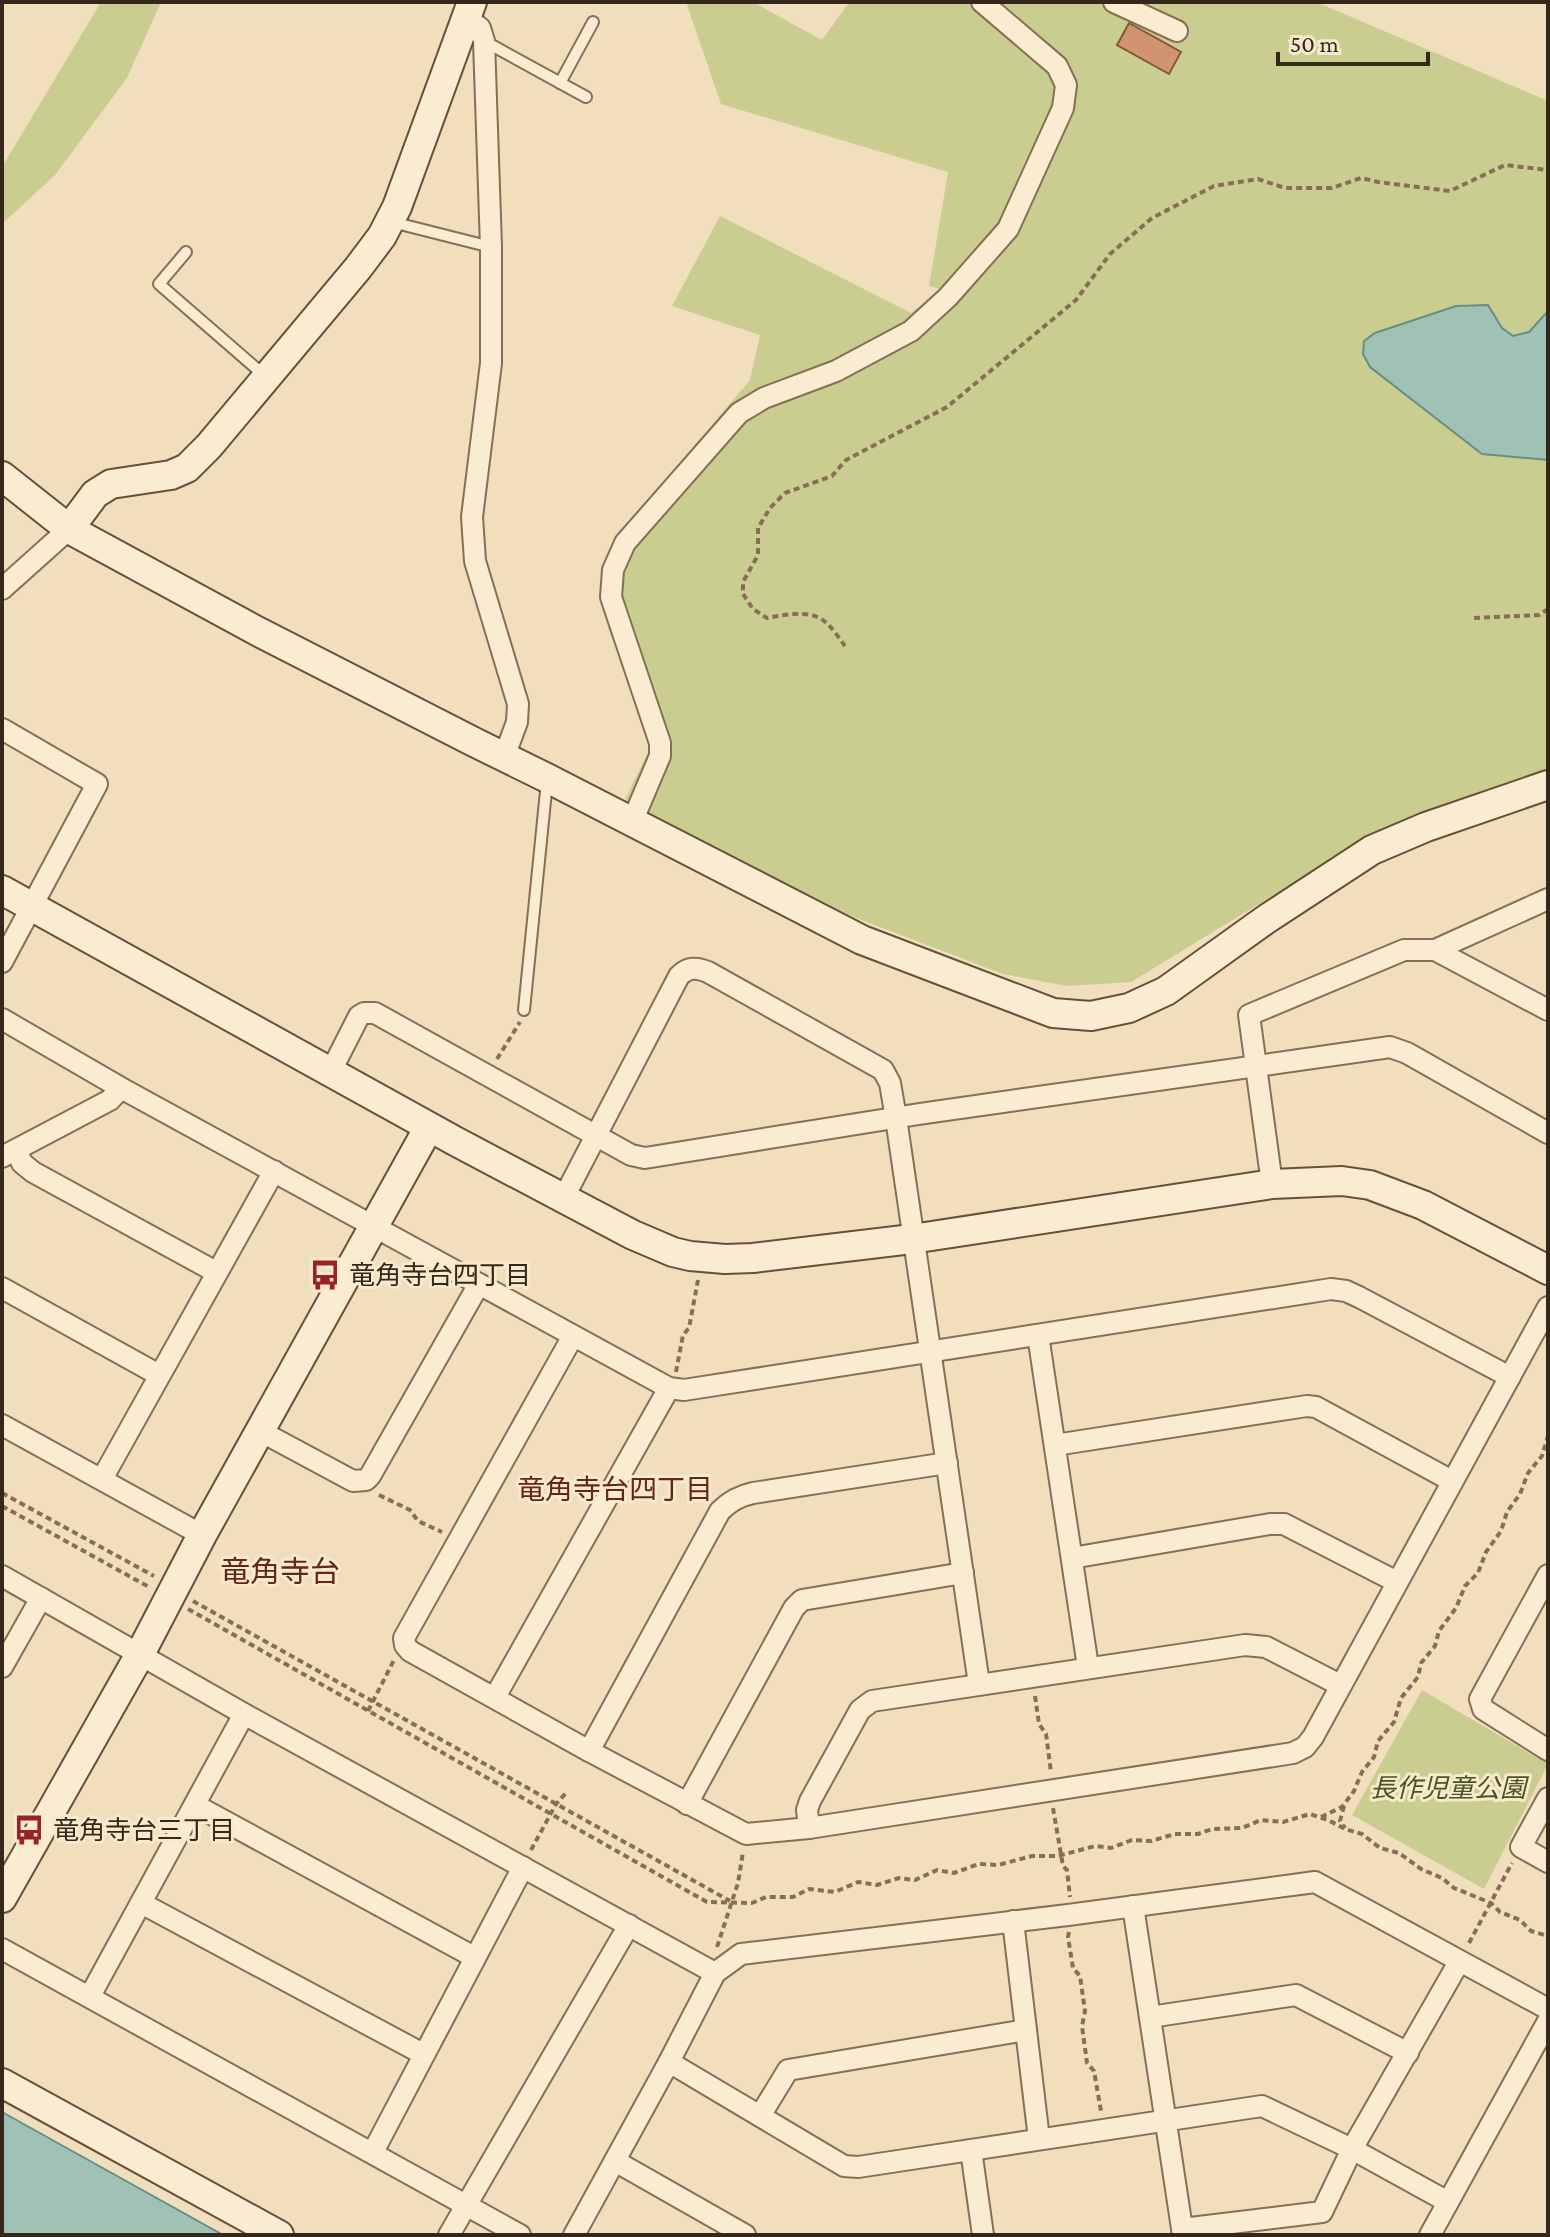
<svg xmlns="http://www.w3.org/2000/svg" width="1550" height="2237" viewBox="0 0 1550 2237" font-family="'Crimson Pro','Noto Sans JP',serif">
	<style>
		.green { fill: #c9ce90 }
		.water { fill: #a0c1b6; stroke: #688e83; stroke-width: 2 }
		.building { fill: #d09470; stroke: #88563a; stroke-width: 2 }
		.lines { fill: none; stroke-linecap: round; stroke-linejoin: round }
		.lane-casing { stroke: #886e55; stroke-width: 14 }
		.street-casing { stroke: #886e55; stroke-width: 24 }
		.secondary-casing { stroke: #6a4f38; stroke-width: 32 }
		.path { stroke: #886e55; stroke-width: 4; stroke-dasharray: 6 4; stroke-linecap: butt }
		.lane { stroke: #faecd0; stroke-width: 10 }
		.street { stroke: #faecd0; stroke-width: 20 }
		.secondary { stroke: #faecd0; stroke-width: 28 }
		.labels { text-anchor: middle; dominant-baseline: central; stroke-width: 6; stroke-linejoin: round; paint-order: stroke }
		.poi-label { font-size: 26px; fill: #36271b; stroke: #f7e9cc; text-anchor: start }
		.park-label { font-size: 26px; font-style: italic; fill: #495420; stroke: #f7e9cc }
		.neighbourhood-label { font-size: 28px; fill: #652518; stroke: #f7e9cc }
		.quarter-label { font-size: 30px; fill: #652518; stroke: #f7e9cc }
	</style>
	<rect width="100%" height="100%" fill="#f0debc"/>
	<!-- green -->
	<g class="green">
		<polygon points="101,2 161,2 127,78 55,175 2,224 2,167"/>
		<polygon points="686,2 753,2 822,40 848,4 846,2 1316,2 1548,101 1548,769 1540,774 1369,837 1131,982 1067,986 1003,974 838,911 623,804 654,740 608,628 602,597 606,560 625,528 750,380 760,335 672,306 720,216 911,313 940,289 929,286 948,172 721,104"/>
		<polygon points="1422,1690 1548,1764 1484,1889 1352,1815"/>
	</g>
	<!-- water -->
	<g class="water">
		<polygon points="1488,305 1502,328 1513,336 1529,332 1548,311 1548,460 1482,454 1370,367 1363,354 1364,341 1375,333 1456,306"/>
		<polygon points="2,2112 223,2235 2,2235"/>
	</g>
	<!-- building -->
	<polygon class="building" points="1129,23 1181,52 1169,74 1117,45"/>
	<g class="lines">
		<!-- lane casing -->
		<g class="lane-casing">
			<g id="lane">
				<polyline points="484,41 586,97"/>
				<polyline points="560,83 593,22"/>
				<polyline points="392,222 491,247"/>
				<polyline points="186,252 159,284 265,376"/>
				<polyline points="524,1010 547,781"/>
			</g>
		</g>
		<!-- street casing -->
		<g class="street-casing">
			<g id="street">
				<polyline points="1114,2 1177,31"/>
				<polyline points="467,18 480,28 484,41 491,247 491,363 472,517 475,561 518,704 517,722 504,757"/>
				<polyline points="2,589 69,529"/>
				<polyline points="2,729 97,784 2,962"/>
				<polyline points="632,822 660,756 660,743 611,597 613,570 625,543 739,413 764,398 836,371 911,331 948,297 1008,229 1063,108 1066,85 1057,66 982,2"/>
				<polyline points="1435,950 1548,1010"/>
				<polyline points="2,1019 121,1088 669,1388 684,1390 1331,1289 1346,1291 1359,1297 1510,1377"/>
				<polyline points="331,1071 359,1016 364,1013 375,1013 631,1155 645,1158 919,1114 1390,1047 1407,1053 1548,1133"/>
				<polyline points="16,1150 22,1163 33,1172 216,1272"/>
				<polyline points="2,1157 110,1100 121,1088"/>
				<polyline points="1272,1184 1249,1015 1404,950 1435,950 1548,899"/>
				<path d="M563 1199 679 976C688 967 696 967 708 972L883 1070 890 1083 896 1118 979 1684"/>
				<polyline points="2,1288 159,1375"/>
				<polyline points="1038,1335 1088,1667"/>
				<polyline points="573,1336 404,1638 405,1645 410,1651 589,1751 746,1834 809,1828 1293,1753 1305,1747 1313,1737 1548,1307"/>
				<polyline points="2,1425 202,1535"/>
				<polyline points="260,1431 353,1481 366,1480 370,1476 479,1284"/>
				<polyline points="1055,1445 1307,1406 1316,1407 1452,1481"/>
				<polyline points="102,1479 274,1171"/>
				<polyline points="1072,1558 1270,1524 1284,1524 1397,1582"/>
				<polyline points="1548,1575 1480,1699 1483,1709 1548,1750"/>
				<polyline points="2,1576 244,1714 715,1973"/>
				<polyline points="2,1667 41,1598"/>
				<polyline points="495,1697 669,1388"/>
				<path d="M589 1751 720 1511C730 1501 739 1496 753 1493L947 1463"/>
				<polyline points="1548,1798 1521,1847 1548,1862"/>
				<polyline points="687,1804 794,1608 802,1600 963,1573"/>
				<polyline points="195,1805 474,1957"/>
				<polyline points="809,1828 807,1810 810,1801 860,1710 872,1701 1245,1645 1266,1647 1340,1685"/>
				<polyline points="141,1903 423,2054"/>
				<polyline points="1133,1906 1183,2235"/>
				<polyline points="1013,1921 1039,2139"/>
				<polyline points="2,1949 520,2235"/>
				<polyline points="90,1996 244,1714"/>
				<polyline points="1150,2017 1296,1995 1408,2053"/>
				<polyline points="669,2062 844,2166 858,2167 1262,2106 1352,2149 1448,2202"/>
				<polyline points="760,2116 788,2070 1026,2030"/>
				<polyline points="971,2150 983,2235"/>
				<polyline points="373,2152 523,1867"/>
				<polyline points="615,2161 745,2235"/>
				<polyline points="1182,2229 1322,2212 1352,2149 1459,1962"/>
				<polyline points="449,2235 629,1925"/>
				<polyline points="574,2235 669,2062 715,1973 741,1954 1068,1915 1315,1882 1548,2009"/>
				<polyline points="1430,2235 1548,2021"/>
			</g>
		</g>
		<!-- secondary casing -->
		<g class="secondary-casing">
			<g id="secondary">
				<polyline points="2,476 69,529 257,631 474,742 547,778 862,940 1053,1013 1091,1016 1129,1008 1166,991 1268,918 1372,850 1426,827 1548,785"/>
				<polyline points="69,529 95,494 111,484 171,475 187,468 209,446 358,268 382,236 397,207 472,2"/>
				<polyline points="2,890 455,1141 633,1235 673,1252 690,1256 725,1259 753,1258 912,1239 1272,1184 1342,1181 1370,1185 1423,1205 1548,1270"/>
				<polyline points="2,1898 139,1656 202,1535 429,1127"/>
				<polyline points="2,2083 279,2235"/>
			</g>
		</g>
		<!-- path -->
		<g class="path">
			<polyline points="1474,618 1539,615 1548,609"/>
			<path d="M845 646C839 638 832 627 824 621 809 609 785 615 767 618L753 609 743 594V582L758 555V528L770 508 785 493 832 476 846 460 947 407 1076 300 1110 254 1152 218 1214 186 1258 179 1285 188H1332L1361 178 1378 182 1450 191 1505 165 1548 170"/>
			<polyline points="497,1059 520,1022"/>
			<polyline points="676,1372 683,1335 689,1328 698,1280"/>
			<polyline points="2,1493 154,1576"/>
			<polyline points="379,1495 410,1510 418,1521 442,1532"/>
			<polyline points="2,1506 149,1587"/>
			<polyline points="193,1601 730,1901"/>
			<polyline points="188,1609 707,1902 752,1903 766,1897 793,1897 809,1889 835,1892 858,1882 877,1885 899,1878 915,1880 937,1870 954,1873 979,1864 998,1865 1032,1856 1058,1856 1095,1846 1111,1848 1132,1840 1151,1841 1175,1834 1198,1834 1212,1829 1242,1828 1261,1820 1283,1822 1310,1814 1330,1821 1345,1829 1362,1834 1380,1848 1399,1853 1421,1869 1442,1878 1454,1888 1491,1903 1500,1912 1520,1920 1531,1931 1548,1936"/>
			<polyline points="1035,1696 1039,1724 1046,1734 1051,1772"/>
			<polyline points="368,1711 394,1660"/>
			<polyline points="1344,1806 1340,1821 1345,1828"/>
			<polyline points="1053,1808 1063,1866 1067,1870 1070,1897"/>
			<polyline points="1321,1817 1342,1807 1354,1791 1362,1772 1374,1757 1378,1741 1394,1722 1401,1698 1418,1677 1421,1663 1435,1646 1439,1631 1456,1608 1465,1586 1478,1573 1486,1552 1501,1531 1507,1512 1520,1494 1528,1473 1542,1456 1548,1436"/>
			<polyline points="531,1850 556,1804 566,1793"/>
			<polyline points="1069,1932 1068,1937 1073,1968 1080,1976 1085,2011 1082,2026 1087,2063 1094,2071 1101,2111"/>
			<polyline points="1469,1943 1512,1863"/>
			<polyline points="717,1947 738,1883 743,1852"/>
		</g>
		<!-- lane -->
		<use href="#lane" class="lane"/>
		<!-- street -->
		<use href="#street" class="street"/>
		<!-- secondary -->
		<use href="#secondary" class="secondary"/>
	</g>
	<!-- icons -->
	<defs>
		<g id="bus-bare" transform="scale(2.4)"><path d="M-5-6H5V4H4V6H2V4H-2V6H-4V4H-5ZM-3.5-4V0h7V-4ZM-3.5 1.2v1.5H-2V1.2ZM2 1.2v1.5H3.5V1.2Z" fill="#9a2227" stroke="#f7e9cc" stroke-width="2.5" paint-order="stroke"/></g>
	</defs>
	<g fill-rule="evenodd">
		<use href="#bus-bare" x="325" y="1275"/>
		<use href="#bus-bare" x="29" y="1830"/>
	</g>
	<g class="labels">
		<!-- poi labels -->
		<g class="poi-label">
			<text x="349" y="1275">竜角寺台四丁目</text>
			<text x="53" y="1830">竜角寺台三丁目</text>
		</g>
		<!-- park labels -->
		<g class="park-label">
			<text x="1448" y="1788">長作児童公園</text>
		</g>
		<!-- neighbourhood labels -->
		<g class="neighbourhood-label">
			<text x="615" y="1489">竜角寺台四丁目</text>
		</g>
		<!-- quarter labels -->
		<g class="quarter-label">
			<text x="280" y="1571">竜角寺台</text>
		</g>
	</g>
	<!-- border -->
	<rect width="1550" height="2237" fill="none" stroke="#36271b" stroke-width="8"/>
	<!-- scale -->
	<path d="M1278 52v12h150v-12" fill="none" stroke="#36271b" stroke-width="4"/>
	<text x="1290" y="52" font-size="24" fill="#36271b" stroke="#f7e9cc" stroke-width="6" paint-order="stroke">50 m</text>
</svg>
